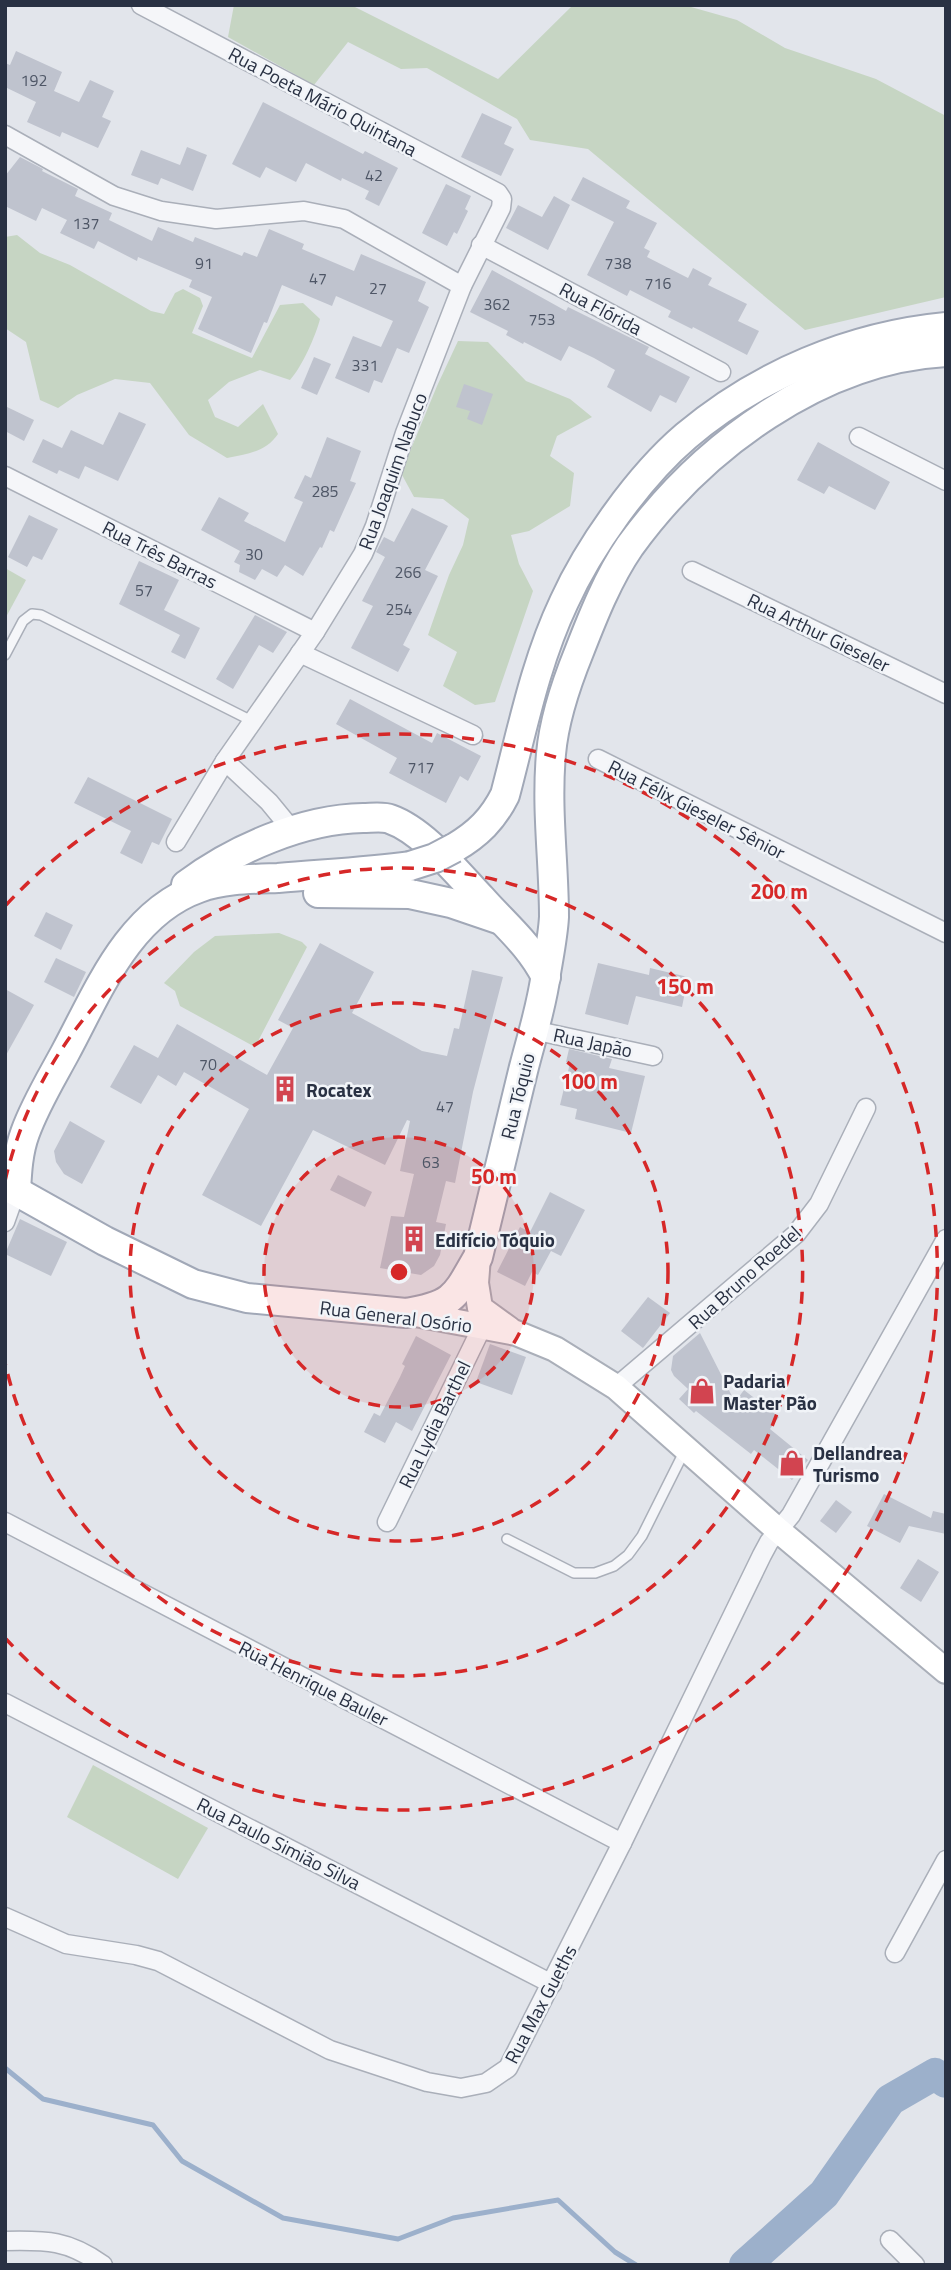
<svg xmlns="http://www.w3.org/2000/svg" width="951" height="2270" viewBox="0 0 951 2270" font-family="'Titillium Web',sans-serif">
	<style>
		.green { fill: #c6d5c3 }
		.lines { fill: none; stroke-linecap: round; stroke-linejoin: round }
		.stream { stroke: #9cb0cb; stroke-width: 5 }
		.river { stroke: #9cb0cb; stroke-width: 32 }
		.building { fill: #bfc3ce }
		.lane-casing { stroke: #aaafb9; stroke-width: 12 }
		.street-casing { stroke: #aaafb9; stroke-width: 21 }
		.secondary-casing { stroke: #aaafb9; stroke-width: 28 }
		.primary-casing { stroke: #a1a8b7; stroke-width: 32 }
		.lane { stroke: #f5f6f9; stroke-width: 9 }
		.street { stroke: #f5f6f9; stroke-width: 18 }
		.secondary { stroke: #fff; stroke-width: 24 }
		.primary { stroke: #fff; stroke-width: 28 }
		.primary-bridge-casing { stroke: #a1a8b7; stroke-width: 32; stroke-linecap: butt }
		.primary-bridge { stroke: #fff; stroke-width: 28 }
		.ring { fill: none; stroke: #d62828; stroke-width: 3.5; stroke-dasharray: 12 9 }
		.labels { text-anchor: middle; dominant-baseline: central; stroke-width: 5; stroke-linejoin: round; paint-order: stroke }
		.number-label { font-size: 16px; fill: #4e5666 }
		.street-label { font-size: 19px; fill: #293143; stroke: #f1f4f8 }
		.poi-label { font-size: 19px; font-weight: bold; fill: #293143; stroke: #f1f4f8; text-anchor: start }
		.centre { fill: #d62828; stroke: #f1f4f8; stroke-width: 3.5 }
		.ring-label { font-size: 21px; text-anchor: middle; font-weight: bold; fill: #d62828; stroke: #f1f4f8; stroke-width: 5; stroke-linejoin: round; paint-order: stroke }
	</style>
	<rect width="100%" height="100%" fill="#e2e5eb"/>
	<!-- green -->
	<g class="green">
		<polygon points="234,5 351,5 498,79 573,5 684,5 737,20 785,48 876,79 946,116 946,297 805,330 588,149 530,140 517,119 427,68 401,69 348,42 314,85 228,37"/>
		<path d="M17 235 40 253 70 265 151 311 164 314 175 293 183 289 200 298 203 306 192 333 252 358 280 305 303 303 320 319C316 335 302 367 290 380L260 370 229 382 208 400 215 417 238 427 263 404 278 434C266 452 247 454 227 458L189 435 150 383 115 379 77 395 58 408 40 400 26 342 5 328V237Z"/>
		<polygon points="458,341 488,342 526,381 570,399 592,417 557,436 550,456 574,473 570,506 529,531 511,535 519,564 533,591 495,702 475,705 443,686 457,652 428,635 449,575 463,545 469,519 443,499 414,497 401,473 437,386"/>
		<polygon points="5,568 26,580 5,619"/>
		<polygon points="279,933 302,942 307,947 255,1047 180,1006 175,991 164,983 194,952 215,936"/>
		<polygon points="93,1765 208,1828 178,1879 67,1817"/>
	</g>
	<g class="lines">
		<!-- stream -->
		<polyline class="stream" points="5,2068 43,2099 153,2125 182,2161 283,2218 398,2239 453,2218 558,2200 615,2252 636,2265"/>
		<!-- river -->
		<polyline class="river" points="745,2265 824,2194 890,2100 935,2074 946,2082"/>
	</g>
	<!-- building -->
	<g class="building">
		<polygon points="16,51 62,72 54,91 79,102 90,80 114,91 102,117 111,121 98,148 62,132 60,137 27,122 36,102 5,87 5,63 10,65"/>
		<polygon points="263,102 363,154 365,151 398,168 379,206 365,199 369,191 342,178 341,181 306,163 296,182 266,167 260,178 232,164"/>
		<polygon points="482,113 512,127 504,144 514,149 501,176 461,157"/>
		<polygon points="187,147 207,155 193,191 161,178 158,185 131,175 141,150 180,165"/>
		<polygon points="20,157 43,169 42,171 78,189 75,196 112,213 109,220 152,241 158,227 193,242 195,237 242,256 244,252 257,257 269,229 304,244 302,249 354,271 361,254 426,282 418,301 429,307 409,353 397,348 382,383 374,380 369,393 335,378 353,336 381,347 393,321 336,296 332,306 282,285 267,323 264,322 251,353 198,329 212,297 189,287 192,280 138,257 137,261 98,241 94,249 60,233 67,220 42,208 36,221 5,206 5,176"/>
		<polygon points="583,177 630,201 626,208 657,223 644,248 650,251 647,257 688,278 693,268 712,278 708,285 747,304 738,321 759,331 747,355 693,327 692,329 668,317 671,311 630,290 627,296 587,275 614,222 571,200"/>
		<polygon points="446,184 471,196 465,209 468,211 457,234 454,232 447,246 422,233"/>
		<polygon points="554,196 570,205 548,250 506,228 518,205 542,217"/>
		<polygon points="492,270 566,311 568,307 649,347 645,354 690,377 676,403 660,395 651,412 607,387 615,370 594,358 569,346 561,361 524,342 523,344 506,335 508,331 470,312"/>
		<polygon points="314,357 331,364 317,395 301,388"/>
		<polygon points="464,384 493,394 482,425 467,419 470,411 456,407"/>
		<polygon points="5,406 34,420 24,441 5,431"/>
		<polygon points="119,412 146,424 118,481 85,466 79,479 59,470 57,474 32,462 43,439 62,448 71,430 103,445"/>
		<polygon points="327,437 361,451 350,481 356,483 334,532 330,530 322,548 320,547 303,576 285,565 277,577 262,569 255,580 239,572 240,565 234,562 240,551 201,530 219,497 249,513 244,521 285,542 303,502 294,498 305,475 311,478"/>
		<polygon points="818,442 890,482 875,510 829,486 824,494 797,480"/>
		<polygon points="412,508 448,526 425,570 438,576 403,645 410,649 398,672 351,648 373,606 362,601 385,557 376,552 384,537 394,542"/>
		<polygon points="29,515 58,529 42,560 33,556 27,567 8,557"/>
		<polygon points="139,561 179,580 164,610 200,628 185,659 171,652 180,635 119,604"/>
		<polygon points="255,615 287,632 273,653 259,645 233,689 216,679"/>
		<polygon points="350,699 432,743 437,733 481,756 468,781 460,776 446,803 389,773 397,758 336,724"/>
		<polygon points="88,777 172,819 159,845 152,842 142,864 120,853 131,831 74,803"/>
		<polygon points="46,912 73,925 61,950 34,936"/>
		<polygon points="320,943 374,972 352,1013 422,1051 447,1056 454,1028 459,1029 472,970 503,977 473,1092 455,1183 446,1181 436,1222 446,1224 440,1255 434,1266 421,1275 380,1268 391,1216 404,1217 414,1174 400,1171 410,1121 407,1120 385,1165 313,1130 261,1226 202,1195 249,1109 184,1072 176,1086 158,1075 141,1104 110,1087 134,1045 158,1058 177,1024 267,1075 293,1028 278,1020"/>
		<polygon points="56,958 86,972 74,997 44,982"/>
		<polygon points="598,963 649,975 650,968 688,977 682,1007 636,996 628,1025 585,1014"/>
		<polygon points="5,989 34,1005 5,1057"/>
		<polygon points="569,1049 612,1059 609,1068 645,1076 631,1133 575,1119 577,1109 560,1105 570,1063 566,1062"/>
		<polygon points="70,1121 105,1141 82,1184 64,1174 56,1162 54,1151"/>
		<polygon points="338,1175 372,1192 365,1207 330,1190"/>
		<polygon points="550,1192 585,1210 561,1256 551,1251 538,1275 532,1272 525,1286 497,1272 520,1227 530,1232"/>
		<polygon points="20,1219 67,1242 51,1276 5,1254"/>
		<polygon points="648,1297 670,1313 643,1348 621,1331"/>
		<polygon points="700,1333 735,1402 744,1390 779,1417 770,1429 808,1460 792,1480 754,1450 751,1454 696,1411 694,1413 679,1399 688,1389 674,1376 671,1370 673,1356"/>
		<polygon points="416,1336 451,1355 412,1431 396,1422 385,1443 364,1432 374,1413 380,1416 400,1377 405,1366 402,1364"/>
		<polygon points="490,1344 526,1357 512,1395 476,1382"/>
		<polygon points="884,1494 931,1518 933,1511 946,1514 946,1534 909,1526 900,1543 867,1526"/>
		<polygon points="836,1500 852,1512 836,1533 820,1521"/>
		<polygon points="918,1559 939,1572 921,1602 900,1588"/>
	</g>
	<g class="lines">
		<!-- lane casing -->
		<g class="lane-casing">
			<g id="lane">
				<polyline points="5,655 23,621 32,614 41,615 252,721"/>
				<polyline points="507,1539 574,1573 595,1573 614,1566 628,1555 642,1536 685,1450"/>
			</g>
		</g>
		<!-- street casing -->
		<g class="street-casing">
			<g id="street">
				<polyline points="141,5 498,193 502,199 501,208 462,286 405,433 375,526 363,554 315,632 225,761 176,842"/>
				<polyline points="5,135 114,196 161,211 216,219 304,211 344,219 462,286"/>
				<polyline points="481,245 721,372"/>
				<polyline points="859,437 946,481"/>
				<polyline points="5,476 315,632"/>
				<polyline points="692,571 946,694"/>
				<polyline points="300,653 473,735"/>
				<polyline points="598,759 946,933"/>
				<polyline points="225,761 269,802 292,830"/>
				<polyline points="533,1030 653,1056"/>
				<polyline points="5,1222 16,1191"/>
				<polyline points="616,1387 796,1234 819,1204 866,1108"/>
				<polyline points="5,1522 622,1843"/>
				<polyline points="387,1522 482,1327"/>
				<polyline points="5,1703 552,1984"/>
				<polyline points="5,1917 66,1944 136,1955 158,1961 330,2050 427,2082 461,2088 486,2083 508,2068 622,1843 762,1555 769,1542 791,1515 946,1239"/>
				<polyline points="895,1953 946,1860"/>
				<polyline points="890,2240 915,2265"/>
				<path d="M5 2241C47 2240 68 2240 103 2265"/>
			</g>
		</g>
		<!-- secondary casing -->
		<g class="secondary-casing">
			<g id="secondary">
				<polyline points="478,1257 476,1283 480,1308 509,1329"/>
				<polyline points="410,1313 516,1333 555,1349 616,1387 779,1531 946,1671"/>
			</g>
		</g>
		<!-- primary casing -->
		<g class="primary-casing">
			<g id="primary">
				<path d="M454 848C478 834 493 819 505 795 522 731 535 663 564 602 589 547 639 476 686 436 758 375 851 336 946 327"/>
				<path d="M186 885C234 849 303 819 363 818 371 818 382 816 390 819 424 831 457 873 482 899 505 925 530 945 546 977"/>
				<polyline points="318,893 410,894 451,903 498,919"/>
				<path d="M5 1185 105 1241 193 1284 247 1298 406 1313C454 1305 455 1297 478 1257 493 1195 508 1133 523 1071 531 1039 542 1006 546 973 549 955 553 935 554 917 554 863 546 809 551 754 554 719 566 684 579 652 593 616 608 578 630 546 702 447 820 359 946 352"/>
				<path d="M16 1191C17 1172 18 1152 25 1133 35 1105 51 1079 65 1053 98 992 128 913 199 888 223 879 252 879 278 878 322 874 366 872 410 866"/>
			</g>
		</g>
		<!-- lane -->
		<use href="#lane" class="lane"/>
		<!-- street -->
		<use href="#street" class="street"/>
		<!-- secondary -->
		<use href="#secondary" class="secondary"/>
		<!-- primary -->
		<use href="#primary" class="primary"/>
		<!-- primary-bridge casing -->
		<g class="primary-bridge-casing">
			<polyline id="primary-bridge" points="410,866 435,858 454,848"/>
		</g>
		<!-- primary-bridge -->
		<use href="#primary-bridge" class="primary-bridge"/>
	</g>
	<!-- distance rings -->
	<circle cx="399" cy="1272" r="135" fill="#d62828" fill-opacity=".12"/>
	<g class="ring">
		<circle cx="399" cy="1272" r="135"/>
		<circle cx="399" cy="1272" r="269"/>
		<path d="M5 1181A404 404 0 1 1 5 1363"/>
		<path d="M6 905A538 538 0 1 1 6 1639"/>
	</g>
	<!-- icons -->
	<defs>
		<g id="building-bare" transform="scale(2.1)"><path d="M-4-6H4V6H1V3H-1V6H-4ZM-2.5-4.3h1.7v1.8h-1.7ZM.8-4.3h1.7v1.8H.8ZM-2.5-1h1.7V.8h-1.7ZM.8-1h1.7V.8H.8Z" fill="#d24450" stroke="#f1f4f8" stroke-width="2.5" paint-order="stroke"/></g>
		<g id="shop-bare" transform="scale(2.1)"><path d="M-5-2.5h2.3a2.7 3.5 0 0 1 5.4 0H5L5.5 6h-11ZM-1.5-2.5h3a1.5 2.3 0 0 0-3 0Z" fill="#d24450" stroke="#f1f4f8" stroke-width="2.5" paint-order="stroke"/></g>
	</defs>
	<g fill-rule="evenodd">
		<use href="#building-bare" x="285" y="1089"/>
		<use href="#building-bare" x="414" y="1239"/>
		<use href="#shop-bare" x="702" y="1391"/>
		<use href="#shop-bare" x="792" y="1463"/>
	</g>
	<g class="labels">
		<!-- number labels -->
		<g class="number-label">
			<text x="34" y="80">192</text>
			<text x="374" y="175">42</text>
			<text x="86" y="223">137</text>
			<text x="204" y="263">91</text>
			<text x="618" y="263">738</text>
			<text x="318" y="278">47</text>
			<text x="658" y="283">716</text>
			<text x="378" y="288">27</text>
			<text x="497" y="304">362</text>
			<text x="542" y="319">753</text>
			<text x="365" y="365">331</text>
			<text x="325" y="491">285</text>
			<text x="254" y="554">30</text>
			<text x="408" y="572">266</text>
			<text x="144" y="590">57</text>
			<text x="399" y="609">254</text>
			<text x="421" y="767">717</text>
			<text x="208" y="1064">70</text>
			<text x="445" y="1106">47</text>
			<text x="431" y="1162">63</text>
		</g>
		<!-- street labels -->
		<g class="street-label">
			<text transform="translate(323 101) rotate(28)">Rua Poeta Mário Quintana</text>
			<text transform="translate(601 308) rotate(28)">Rua Flórida</text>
			<text transform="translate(392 471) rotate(-70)">Rua Joaquim Nabuco</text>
			<text transform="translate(160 554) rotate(27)">Rua Três Barras</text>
			<text transform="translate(819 632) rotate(26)">Rua Arthur Gieseler</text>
			<text transform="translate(697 809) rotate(27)">Rua Félix Gieseler Sênior</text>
			<text transform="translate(593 1042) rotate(12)">Rua Japão</text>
			<text transform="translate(517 1096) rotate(-76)">Rua Tóquio</text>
			<text transform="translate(744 1277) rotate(-42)">Rua Bruno Roedel</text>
			<text transform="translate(396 1316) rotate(7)">Rua General Osório</text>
			<text transform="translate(434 1424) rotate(-64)">Rua Lydia Barthel</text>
			<text transform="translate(314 1683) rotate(27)">Rua Henrique Bauler</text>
			<text transform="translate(279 1843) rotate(27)">Rua Paulo Simião Silva</text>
			<text transform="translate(540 2004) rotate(-62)">Rua Max Gueths</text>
		</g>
		<!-- poi labels -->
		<g class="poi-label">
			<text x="306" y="1089">Rocatex</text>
			<text x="435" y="1239">Edifício Tóquio</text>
			<text x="723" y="1380">Padaria<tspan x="723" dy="22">Master Pão</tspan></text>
			<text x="813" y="1452">Dellandrea<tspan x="813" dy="22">Turismo</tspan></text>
		</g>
	</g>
	<circle cx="399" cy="1272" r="10" class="centre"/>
	<g class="ring-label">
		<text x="779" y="899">200 m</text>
		<text x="685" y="994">150 m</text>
		<text x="589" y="1089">100 m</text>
		<text x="494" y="1184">50 m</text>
	</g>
	<!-- border -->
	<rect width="951" height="2270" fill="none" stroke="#293143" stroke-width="14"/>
</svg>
